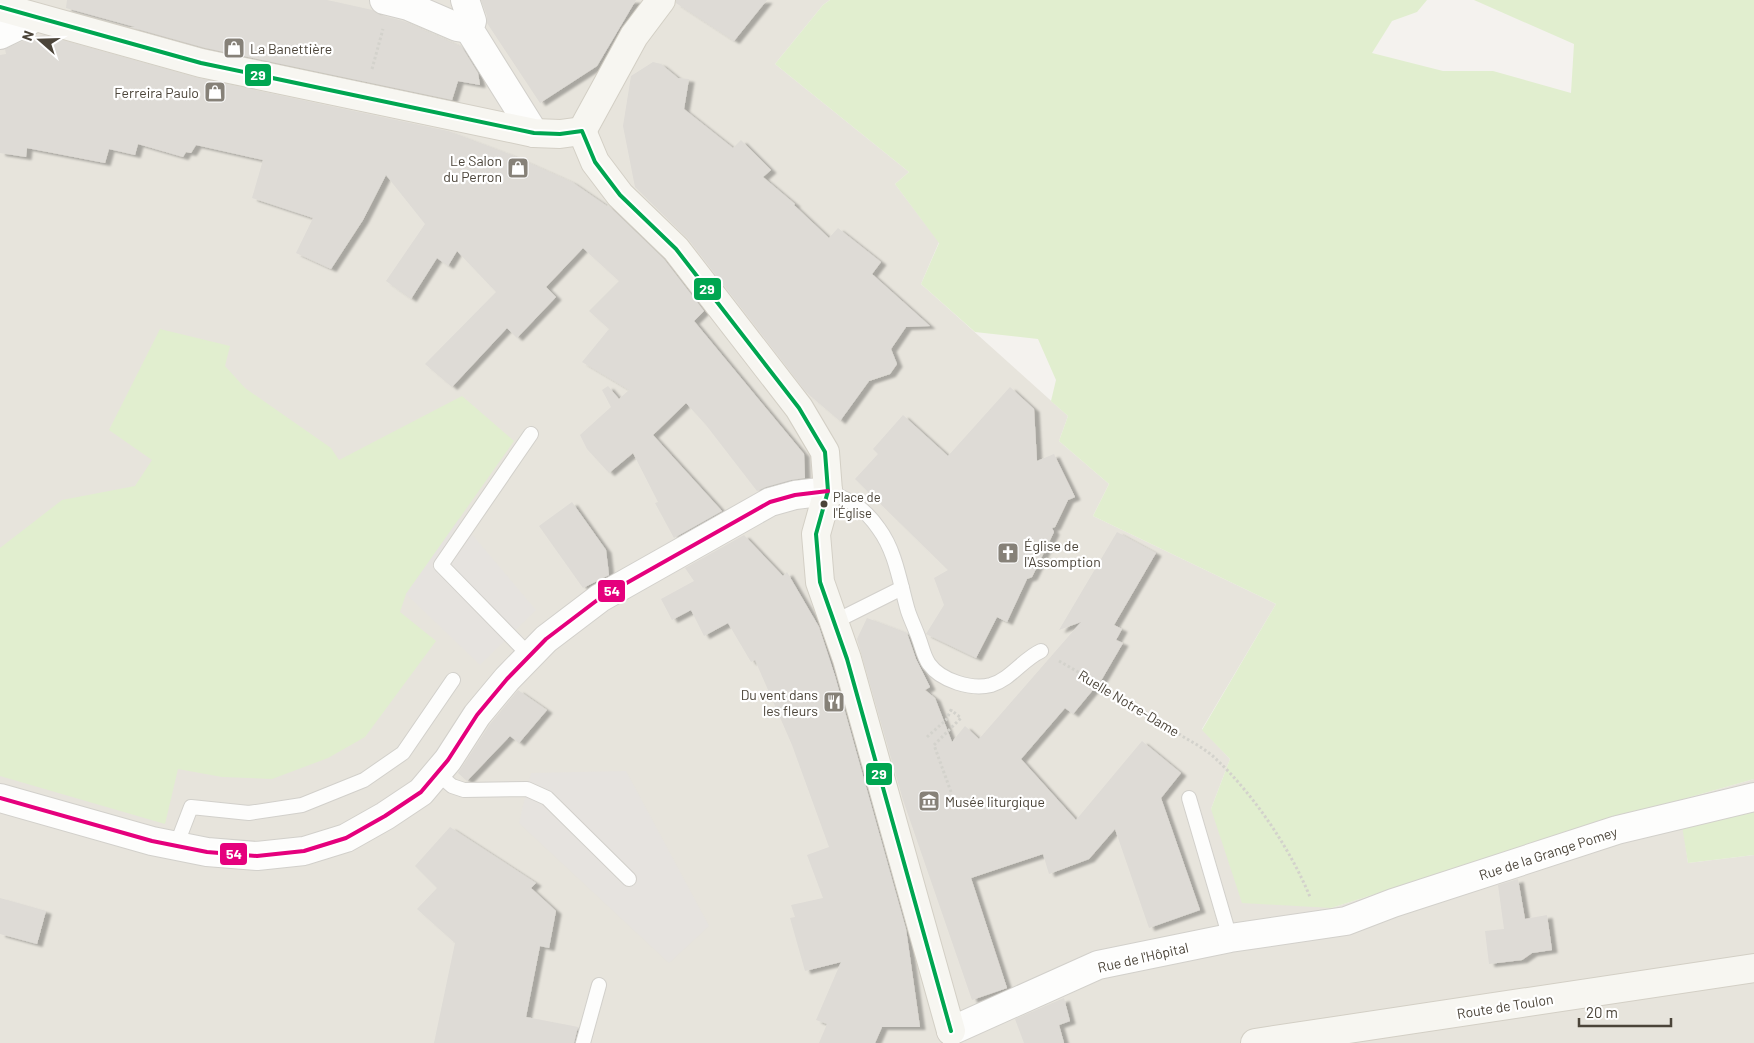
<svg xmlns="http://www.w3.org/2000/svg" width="1754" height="1043" viewBox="0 0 1754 1043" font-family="Barlow,sans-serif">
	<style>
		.residential { fill: #e7e4dc }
		.green { fill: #e1eecf }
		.parking { fill: #e6e3df }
		.building { fill: #dedbd6; filter: url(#shadow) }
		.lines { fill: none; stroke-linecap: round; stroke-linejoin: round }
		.lane-casing { stroke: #d2d0cb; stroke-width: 16 }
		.street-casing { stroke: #d2d0cb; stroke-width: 30 }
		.secondary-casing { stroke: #d3cfc5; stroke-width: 30 }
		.path { stroke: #d3d2cc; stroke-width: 3; stroke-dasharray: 2.5 2.5; stroke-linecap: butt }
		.lane { stroke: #fdfdfc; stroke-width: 14 }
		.street { stroke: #fdfdfc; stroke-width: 28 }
		.secondary { stroke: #f7f6f1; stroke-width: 28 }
		.bus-1-casing { stroke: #fff; stroke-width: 8 }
		.bus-2-casing { stroke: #fff; stroke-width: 8 }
		.bus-1 { stroke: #00a651; stroke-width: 4 }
		.bus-2 { stroke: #e5007d; stroke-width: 4 }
		.bus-dot { fill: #4b4439; stroke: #fff; stroke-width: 2 }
		.labels { text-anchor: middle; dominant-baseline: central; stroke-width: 4.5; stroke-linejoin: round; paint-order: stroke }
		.bus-label { font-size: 13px; fill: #4b4439; stroke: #fff; text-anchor: start }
		.poi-label { font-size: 14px; fill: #4b4439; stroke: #fff; text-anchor: start }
		.street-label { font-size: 14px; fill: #4b4439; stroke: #fff }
		.line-badge { stroke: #fff; stroke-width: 2 }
		.badge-label { font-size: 14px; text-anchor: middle; font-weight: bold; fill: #fff }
	</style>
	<defs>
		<filter id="shadow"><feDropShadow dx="5.5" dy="3" stdDeviation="1" flood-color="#0004"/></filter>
	</defs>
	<rect width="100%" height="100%" fill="#f4f2ee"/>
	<!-- residential -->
	<polygon class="residential" points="0,0 830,0 823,5 775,64 909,172 895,184 939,242 921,284 1068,416 1059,441 1109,484 1093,516 1276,604 1202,729 1230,759 1211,809 1331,908 1620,817 1754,779 1754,812 1683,826 1688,863 1754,855 1754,1043 0,1043"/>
	<!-- green -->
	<g class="green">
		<polygon points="830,0 1427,0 1417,12 1392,21 1372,53 1443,71 1493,71 1571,93 1574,44 1474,0 1754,0 1754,779 1620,817 1331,908 1242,903 1211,809 1230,759 1202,730 1276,604 1093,516 1109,484 1059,441 1068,416 1051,401 1056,380 1038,339 975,332 921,284 939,243 895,184 909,172 775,64 823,5"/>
		<polygon points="160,329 230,346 225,366 245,388 331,448 339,460 462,396 514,441 406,594 400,612 436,641 365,737 328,758 272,779 222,777 178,769 165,824 0,776 0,548 62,500 135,486 152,460 109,430"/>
		<polygon points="1754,812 1754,855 1688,863 1682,826"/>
	</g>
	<!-- parking -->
	<g class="parking">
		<polygon points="459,519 536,610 480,665 406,594"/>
		<polygon points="626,771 709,926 669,963 519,823 531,773"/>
	</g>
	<!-- building -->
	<g class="building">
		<polygon points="67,0 327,0 372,10 380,15 403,21 462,47 478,73 480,85 458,81 452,100 205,48 130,27 135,27 66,8"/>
		<polygon points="481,0 636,0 597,66 540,103 487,23 487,16"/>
		<polygon points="676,0 767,0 734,41 676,3"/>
		<polygon points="44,35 198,78 448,131 509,154 572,182 607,206 608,205 664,259 704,311 694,321 804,454 805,478 791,480 766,487 757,491 706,425 686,403 653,435 722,511 674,538 655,503 658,502 633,453 609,473 587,449 580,435 611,407 602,390 608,386 619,399 629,390 582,362 609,329 589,311 619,281 583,248 546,287 556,297 517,338 507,328 452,387 425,364 496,292 457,251 448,266 437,258 411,299 386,281 425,224 386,175 363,220 331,269 296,253 313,218 252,198 263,160 196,145 191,153 186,152 183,157 138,144 135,155 109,149 105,163 27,148 26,157 0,153 0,55 6,54 5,49 32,37"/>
		<polygon points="653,62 661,64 678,78 689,79 684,109 733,148 741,140 771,170 763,177 795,204 794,205 829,238 838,228 881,262 872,274 930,326 906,327 891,349 897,364 890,374 869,381 840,421 806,392 688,239 635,187 623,126 631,76"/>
		<polygon points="1010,387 1034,409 1037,461 1054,454 1075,497 1068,500 1055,527 1052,528 1054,532 1032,577 1027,579 1007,622 997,617 976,658 926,634 944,605 934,578 948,570 855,479 878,454 873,449 903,415 948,456"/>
		<polygon points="572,502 606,550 609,575 583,588 539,526"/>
		<polygon points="1117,532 1156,553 1114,625 1122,629 1116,640 1123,643 1102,679 1073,714 1065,708 1021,759 1076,820 1142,741 1181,773 1161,798 1200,910 1149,928 1115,829 1089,859 1049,874 1043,854 971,878 1007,988 972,1000 903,800 857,639 867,618 907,633 916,659 930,687 925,690 935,698 952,742 965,726 979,739 1081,622 1059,630"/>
		<polygon points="744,535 783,576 787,572 819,627 835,676 906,929 920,1027 882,1027 875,1043 819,1043 827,1024 816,1020 841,962 805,971 790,918 795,917 791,905 823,898 807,855 829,847 792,745 755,660 751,662 728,623 704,636 691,610 672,620 661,599 694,581 685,568"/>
		<polygon points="518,690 547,710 519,743 510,736 467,781 458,773 490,724"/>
		<polygon points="450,827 536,883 531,888 556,911 549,948 540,946 526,1017 578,1027 574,1043 434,1043 455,943 417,909 437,888 415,866"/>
		<polygon points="1518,879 1525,919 1547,915 1552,950 1532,953 1522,960 1489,964 1485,931 1504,929 1498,885"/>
		<polygon points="0,898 46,911 37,944 0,934"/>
		<polygon points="1064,998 1070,1021 1059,1025 1064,1043 1024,1043 1015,1019"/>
	</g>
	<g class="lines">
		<!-- lane casing -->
		<g class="lane-casing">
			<g id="lane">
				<path d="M828 491C851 501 864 507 879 529 896 552 900 584 908 611 911 620 916 630 919 639 922 647 924 657 929 664 941 681 972 690 991 685 1011 679 1023 659 1041 651"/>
				<polyline points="834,622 902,588"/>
				<polyline points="530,656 441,565 531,434"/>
				<polyline points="437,773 452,786 464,790 527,789 547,798 629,879"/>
				<polyline points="1189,798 1230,938"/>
				<polyline points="176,846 191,807 249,813 302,805 364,780 403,753 453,680"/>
				<polyline points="583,1043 599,985"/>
			</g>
		</g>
		<!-- street casing -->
		<g class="street-casing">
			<g id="street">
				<polyline points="384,0 408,6 457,27 469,29"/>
				<polyline points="465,0 472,21 469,29 534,133"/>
				<polyline points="0,35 35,18"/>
				<polyline points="0,798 152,841 207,852 257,856 304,851 346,838 385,816 421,792 448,760 477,715 507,679 546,639 600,598 770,502 795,495 828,491"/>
				<polyline points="951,1031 1098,965 1230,938 1346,921 1393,903 1617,830 1754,797"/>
			</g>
		</g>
		<!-- secondary casing -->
		<g class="secondary-casing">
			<g id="secondary">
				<polyline points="0,7 201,63 534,133 560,134 582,131 595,162 620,195 676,249 799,408 825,452 828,491 816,534 820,582 847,659 951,1031"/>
				<polyline points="582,131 634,36 661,0"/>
				<polyline points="1255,1043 1754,968"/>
			</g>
		</g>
		<!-- path -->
		<g class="path">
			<polyline points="372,69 383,29"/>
			<path d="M1059 661C1101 685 1142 709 1182 736 1194 743 1207 750 1217 760 1254 795 1291 850 1310 897"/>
			<polyline points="927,737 946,720 952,708"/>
			<polyline points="951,792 934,745 961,718 951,710"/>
		</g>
		<!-- lane -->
		<use href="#lane" class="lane"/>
		<!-- street -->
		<use href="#street" class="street"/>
		<!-- secondary -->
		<use href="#secondary" class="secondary"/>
		<!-- bus-1 casing -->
		<g class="bus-1-casing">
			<polyline id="bus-1" points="0,7 201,63 534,133 560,134 582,131 595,162 620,195 676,249 799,408 825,452 828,491 816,534 820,582 847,659 951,1031"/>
		</g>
		<!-- bus-2 casing -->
		<g class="bus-2-casing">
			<polyline id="bus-2" points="0,798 152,841 207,852 257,856 304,851 346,838 385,816 421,792 448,760 477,715 507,679 546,639 600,598 770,502 795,495 828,491"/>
		</g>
		<!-- bus-1 -->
		<use href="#bus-1" class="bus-1"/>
		<!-- bus-2 -->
		<use href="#bus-2" class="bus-2"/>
	</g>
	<!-- icons -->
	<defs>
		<g id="shop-square" transform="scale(1.125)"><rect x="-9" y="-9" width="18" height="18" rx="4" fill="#868178" stroke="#fff"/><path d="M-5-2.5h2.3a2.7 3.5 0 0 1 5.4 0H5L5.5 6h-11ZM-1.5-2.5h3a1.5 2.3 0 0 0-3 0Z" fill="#fff"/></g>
		<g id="church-square" transform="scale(1.125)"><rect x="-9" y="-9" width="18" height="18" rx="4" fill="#868178" stroke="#fff"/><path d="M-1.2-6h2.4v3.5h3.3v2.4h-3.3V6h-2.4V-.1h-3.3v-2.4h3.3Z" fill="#fff"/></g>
		<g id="restaurant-square" transform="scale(1.125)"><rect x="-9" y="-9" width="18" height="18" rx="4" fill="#868178" stroke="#fff"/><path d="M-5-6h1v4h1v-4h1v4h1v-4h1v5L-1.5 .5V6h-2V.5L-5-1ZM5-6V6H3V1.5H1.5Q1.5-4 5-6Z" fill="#fff"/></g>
		<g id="museum-square" transform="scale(1.125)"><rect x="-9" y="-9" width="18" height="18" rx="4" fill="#868178" stroke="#fff"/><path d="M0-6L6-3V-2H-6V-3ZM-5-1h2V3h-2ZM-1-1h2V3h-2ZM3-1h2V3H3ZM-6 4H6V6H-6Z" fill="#fff"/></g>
	</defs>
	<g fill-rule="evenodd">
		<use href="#shop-square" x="234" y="48"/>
		<use href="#shop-square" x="215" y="92"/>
		<use href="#shop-square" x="518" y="168"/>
		<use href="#church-square" x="1008" y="553"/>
		<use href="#restaurant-square" x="834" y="702"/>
		<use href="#museum-square" x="929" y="801"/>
	</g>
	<!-- markers -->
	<circle class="bus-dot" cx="824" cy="504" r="4.5"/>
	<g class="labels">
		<!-- bus labels -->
		<g class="bus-label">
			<text x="833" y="497">Place de<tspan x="833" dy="16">l'Église</tspan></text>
		</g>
		<!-- poi labels -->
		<g class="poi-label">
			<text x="250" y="48">La Banettière</text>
			<text x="199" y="92" text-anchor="end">Ferreira Paulo</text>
			<text x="502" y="160" text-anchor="end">Le Salon<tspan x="502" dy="16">du Perron</tspan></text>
			<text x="1024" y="545">Église de<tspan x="1024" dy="16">l'Assomption</tspan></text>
			<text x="818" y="694" text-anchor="end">Du vent dans<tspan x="818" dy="16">les fleurs</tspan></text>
			<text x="945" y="801">Musée liturgique</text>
		</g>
		<!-- street labels -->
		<g class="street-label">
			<text transform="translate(1129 703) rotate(31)">Ruelle Notre-Dame</text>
			<text transform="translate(1548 853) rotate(-18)">Rue de la Grange Pomey</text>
			<text transform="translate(1143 957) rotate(-13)">Rue de l'Hôpital</text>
			<text transform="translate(1505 1006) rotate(-9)">Route de Toulon</text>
		</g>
	</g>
	<g class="line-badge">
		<rect x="244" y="63" width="28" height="24" rx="5" fill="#00a651"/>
		<rect x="693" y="277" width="29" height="24" rx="5" fill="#00a651"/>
		<rect x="597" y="579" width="29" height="24" rx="5" fill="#e5007d"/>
		<rect x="865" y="762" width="28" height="24" rx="5" fill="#00a651"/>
		<rect x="219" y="842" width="29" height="24" rx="5" fill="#e5007d"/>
	</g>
	<g class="badge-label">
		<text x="258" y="80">29</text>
		<text x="707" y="294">29</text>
		<text x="612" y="596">54</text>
		<text x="879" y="779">29</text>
		<text x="234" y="859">54</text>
	</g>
	<!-- north arrow -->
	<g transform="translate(40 40) rotate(290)" stroke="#ffffff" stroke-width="4" paint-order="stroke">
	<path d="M0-4L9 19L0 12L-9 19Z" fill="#4b4439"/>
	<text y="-8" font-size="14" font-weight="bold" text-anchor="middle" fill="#4b4439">N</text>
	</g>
	<!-- scale -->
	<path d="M1579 1018v8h92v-8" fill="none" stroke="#4b4439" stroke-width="2.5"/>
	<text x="1586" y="1018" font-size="15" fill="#4b4439" stroke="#ffffff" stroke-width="4" paint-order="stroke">20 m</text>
</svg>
